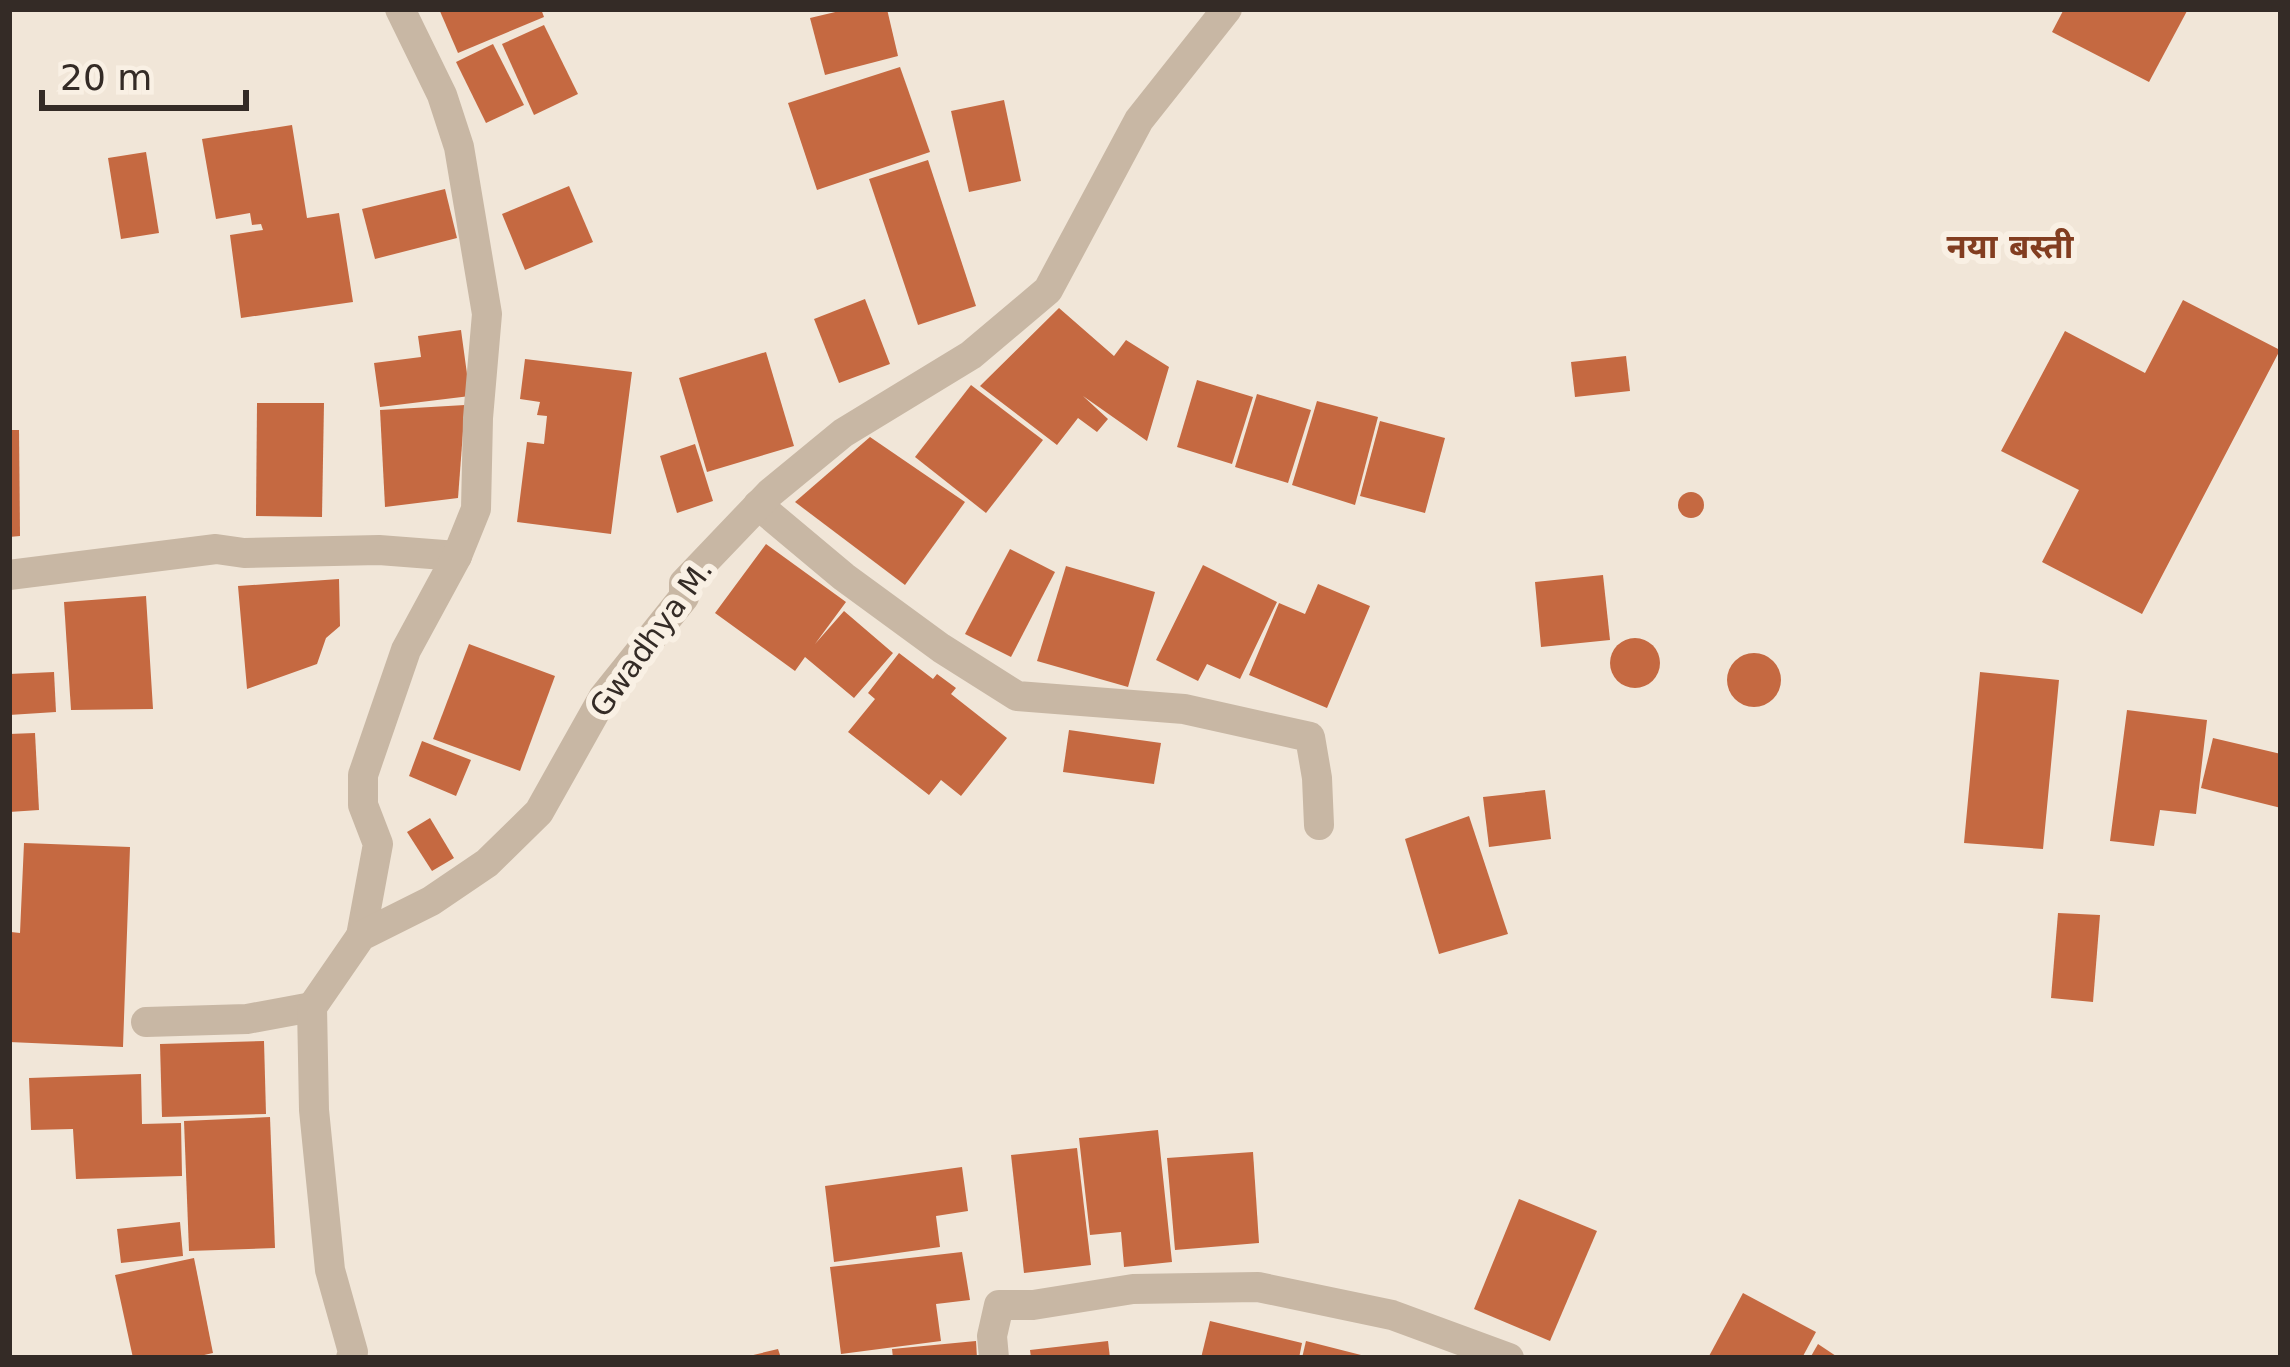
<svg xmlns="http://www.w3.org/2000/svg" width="2290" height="1367" viewBox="0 0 2290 1367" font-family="'DejaVu Sans','Noto Sans Devanagari',sans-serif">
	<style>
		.building { fill: #c56941 }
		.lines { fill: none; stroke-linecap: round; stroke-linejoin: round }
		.minor { stroke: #c8b7a4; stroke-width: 30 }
		.labels { text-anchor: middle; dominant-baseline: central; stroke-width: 12; stroke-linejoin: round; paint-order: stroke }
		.street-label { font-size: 30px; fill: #342b26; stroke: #f9f0e4 }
		.neighbourhood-label { font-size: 33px; font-weight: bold; fill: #823d20; stroke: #f9f0e4 }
	</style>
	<rect width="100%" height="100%" fill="#f1e6d8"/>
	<!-- building -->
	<g class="building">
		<polygon points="439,9 541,9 544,17 458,53"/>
		<polygon points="848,9 887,9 898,56 825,75 810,18"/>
		<polygon points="2064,9 2183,9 2187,11 2149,82 2052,32"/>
		<polygon points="544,25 578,94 534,115 502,44"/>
		<polygon points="493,44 524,105 486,123 456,62"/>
		<polygon points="900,67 930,152 817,190 788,103"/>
		<polygon points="1004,100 1021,181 969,192 951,111"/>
		<polygon points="292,125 307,218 339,213 353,302 241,318 230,235 263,230 261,224 252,225 250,213 216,219 202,139"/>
		<polygon points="146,152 159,233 121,239 108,158"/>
		<polygon points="928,160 976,306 918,325 869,179"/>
		<polygon points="569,186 593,242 525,270 502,214"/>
		<polygon points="445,189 457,238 375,259 362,209"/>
		<polygon points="865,299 890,364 839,383 814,319"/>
		<polygon points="2183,300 2280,350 2142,614 2042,562 2079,490 2001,451 2065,331 2145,373"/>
		<polygon points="1059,308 1114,356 1126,340 1169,367 1147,441 1083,396 1108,419 1097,432 1078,418 1057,445 980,386"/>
		<polygon points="461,330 470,396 380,407 374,363 421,357 418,336"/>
		<polygon points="766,352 794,446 707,472 679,378"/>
		<polygon points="1626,356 1630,391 1575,397 1571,362"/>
		<polygon points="525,359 632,372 611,534 517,522 527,442 544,444 547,416 537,415 540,402 520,399"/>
		<polygon points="1197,380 1253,397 1232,464 1177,447"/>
		<polygon points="971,385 1043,440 986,513 915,457"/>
		<polygon points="1257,394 1311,410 1288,483 1235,467"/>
		<polygon points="1317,401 1378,417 1355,505 1292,485"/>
		<polygon points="257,403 324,403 322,517 256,516"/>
		<polygon points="465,405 458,498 385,507 380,410"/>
		<polygon points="1380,421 1445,438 1425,513 1360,496"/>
		<polygon points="9,430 19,430 20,536 9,537"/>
		<polygon points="870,437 965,502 905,585 795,502"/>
		<polygon points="695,444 713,501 677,513 660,456"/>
		<circle cx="1691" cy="505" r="13"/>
		<polygon points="766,544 846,602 815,644 844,611 893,653 854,698 805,657 795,671 715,613"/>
		<polygon points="1010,549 1055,572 1011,657 965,634"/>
		<polygon points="1203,565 1277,602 1240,679 1207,664 1198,681 1156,660"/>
		<polygon points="1066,566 1155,592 1128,687 1037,661"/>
		<polygon points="1603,575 1610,640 1541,647 1535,582"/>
		<polygon points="339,579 340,626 326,638 317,664 247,689 238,586"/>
		<polygon points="1318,584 1370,606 1327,708 1249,675 1279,603 1305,614"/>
		<polygon points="146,596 153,709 71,710 64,602"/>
		<circle cx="1635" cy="663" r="25"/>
		<polygon points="469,644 555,676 520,771 433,739"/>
		<polygon points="899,653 933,679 937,674 956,688 951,694 1007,738 961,796 941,780 929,795 848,732 875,699 868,693"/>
		<circle cx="1754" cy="680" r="27"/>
		<polygon points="54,672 56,712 9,715 9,674"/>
		<polygon points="1980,672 2059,680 2043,849 1964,843"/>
		<polygon points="2127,710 2207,720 2196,814 2160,810 2154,846 2110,841"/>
		<polygon points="1069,730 1161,743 1154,784 1063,772"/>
		<polygon points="35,733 39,810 9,812 9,734"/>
		<polygon points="2213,738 2281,754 2281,808 2201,788"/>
		<polygon points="422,741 471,760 456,796 409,776"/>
		<polygon points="1545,790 1551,839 1489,847 1483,797"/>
		<polygon points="1469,816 1508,934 1439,954 1405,839"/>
		<polygon points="430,818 454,858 432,871 407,832"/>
		<polygon points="24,843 130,847 123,1047 9,1042 11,932 20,933"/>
		<polygon points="2058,913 2100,915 2093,1002 2051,998"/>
		<polygon points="264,1041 266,1114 162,1117 160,1044"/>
		<polygon points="141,1074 142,1124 181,1123 182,1176 76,1179 73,1129 31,1130 29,1078"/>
		<polygon points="270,1117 275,1248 189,1251 184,1121"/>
		<polygon points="1158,1130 1172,1262 1124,1267 1121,1232 1090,1235 1079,1138"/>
		<polygon points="1077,1148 1091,1265 1024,1273 1011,1155"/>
		<polygon points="1253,1152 1259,1243 1175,1250 1167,1158"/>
		<polygon points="962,1167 968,1211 936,1216 940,1247 834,1262 825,1186"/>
		<polygon points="1519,1199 1597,1231 1550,1341 1474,1309"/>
		<polygon points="180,1222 183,1256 121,1263 117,1229"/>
		<polygon points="962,1252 970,1300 936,1304 941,1341 841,1354 830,1267"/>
		<polygon points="194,1258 213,1353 191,1358 133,1358 115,1275"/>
		<polygon points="1743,1293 1816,1332 1802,1358 1708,1358"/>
		<polygon points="1210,1321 1302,1343 1299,1358 1201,1358"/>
		<polygon points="976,1341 977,1358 893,1358 892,1349"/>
		<polygon points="1108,1341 1110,1358 1031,1358 1030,1350"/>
		<polygon points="1306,1341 1365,1356 1364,1358 1302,1358"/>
		<polygon points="1818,1344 1839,1358 1810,1358"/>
		<polygon points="778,1349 781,1358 749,1358 749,1356"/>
	</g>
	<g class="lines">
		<!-- minor -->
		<g class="minor">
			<polyline points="758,505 844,577 941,648 1017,696 1184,709 1310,737 1317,778 1319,825"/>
			<polyline points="9,575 216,549 244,553 379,550 457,556"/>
			<polyline points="361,936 378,844 363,805 363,775 406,650 457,556 476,509 478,418 487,314 459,147 442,95 400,9"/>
			<polyline points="146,1022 247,1019 312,1007"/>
			<polyline points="351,1358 353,1352 330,1270 314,1110 312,1007 361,936 431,901 487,863 539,812 603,698 684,597 684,583 770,493 843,433 971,355 1048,290 1139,120 1227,9"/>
			<polyline points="994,1358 992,1336 999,1305 1033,1305 1133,1289 1258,1287 1392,1315 1509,1358"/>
		</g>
	</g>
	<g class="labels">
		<!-- street labels -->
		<g class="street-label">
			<text transform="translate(651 638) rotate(-54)">Gwadhya M.</text>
		</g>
		<!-- neighbourhood labels -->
		<g class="neighbourhood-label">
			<text x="2010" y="246">नया बस्ती</text>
		</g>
	</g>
	<!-- border -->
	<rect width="2290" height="1367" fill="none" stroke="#342b26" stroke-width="24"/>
	<!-- scale -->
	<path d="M42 90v18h204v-18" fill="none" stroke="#342b26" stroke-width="6"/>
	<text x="60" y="90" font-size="36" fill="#342b26" stroke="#f9f0e4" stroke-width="9" paint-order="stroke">20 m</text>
</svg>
